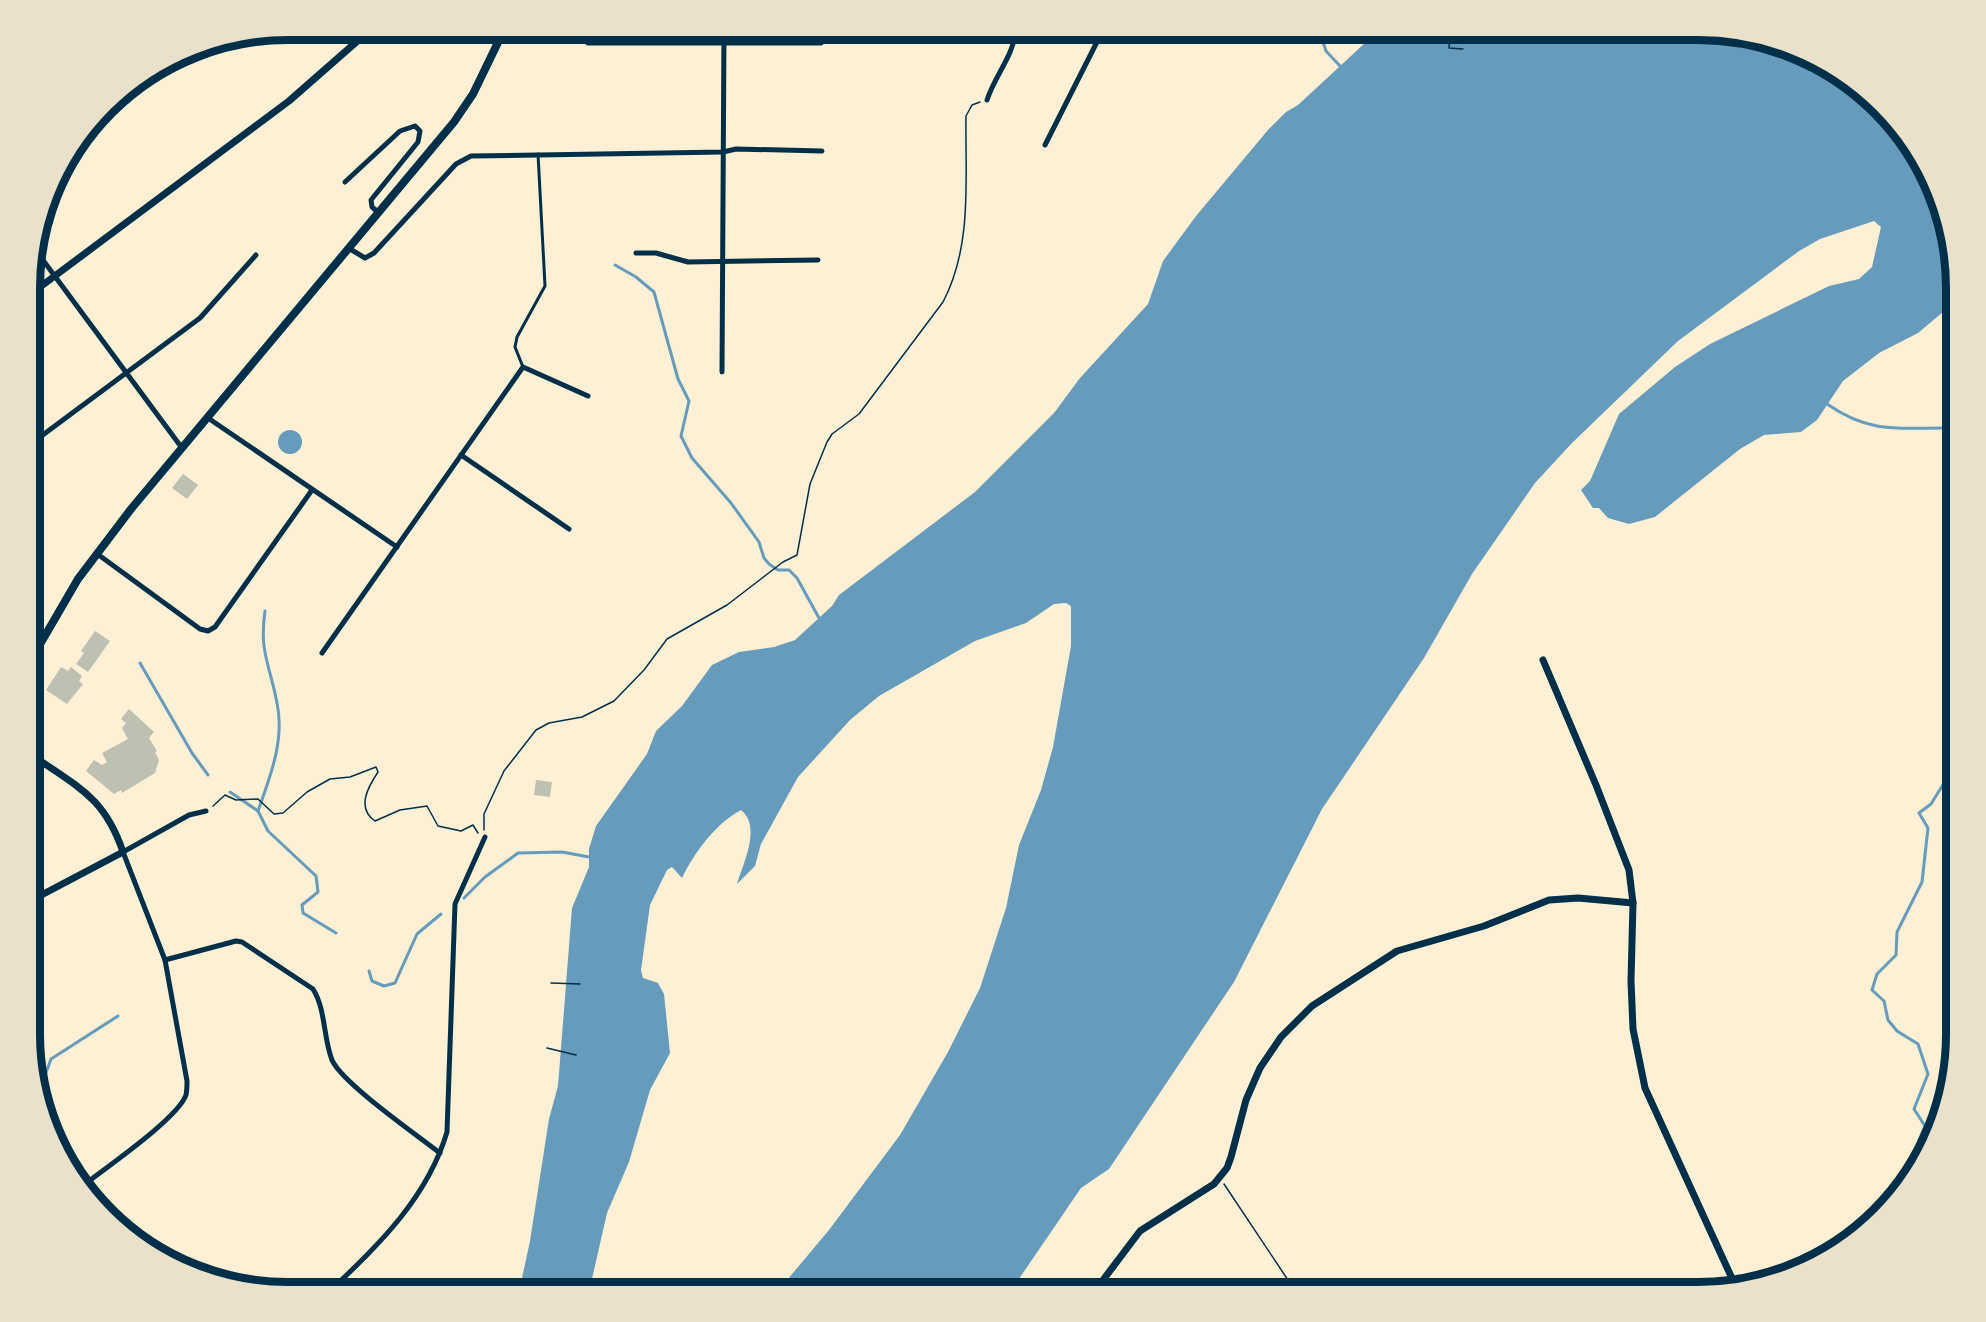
<svg xmlns="http://www.w3.org/2000/svg" width="1986" height="1322" viewBox="0 0 1986 1322" font-family="'Sofia Sans Condensed',sans-serif">
	<style>
		.water { fill: #669bbc }
		.lines { fill: none; stroke-linecap: round; stroke-linejoin: round }
		.stream { stroke: #669bbc; stroke-width: 3 }
		.building { fill: #bec0b2 }
		.path { stroke: #003049; stroke-width: 1.5 }
		.service { stroke: #003049; stroke-width: 3 }
		.minor { stroke: #003049; stroke-width: 5 }
		.tertiary { stroke: #003049; stroke-width: 7 }
		.primary { stroke: #003049; stroke-width: 8 }
		.rim { fill: none; stroke: #003049; stroke-width: 8 }
	</style>
	<rect width="100%" height="100%" fill="#fdf0d5"/>
	<!-- water -->
	<g class="water">
		<path d="M1379 30H1698L1780 44 1841 74 1922 160 1955 272V302L1918 333 1879 353 1843 381 1817 420 1801 432 1764 435 1740 449 1655 517 1629 524 1608 518 1599 508H1593L1581 490 1590 481 1619 414 1675 367 1710 344 1829 286 1859 279 1872 267 1881 227 1874 221 1820 239 1799 251 1678 341 1572 443 1535 483 1472 574 1424 658 1322 809 1234 982 1109 1169 1081 1188 1010 1292H777L829 1230 900 1135 948 1052 980 988 1006 908 1019 845 1041 790 1053 747 1071 646V606L1066 603 1054 604 1026 623 975 641 879 696 850 720 798 777 761 844 755 866 737 884C743 863 762 827 741 810 716 823 694 853 682 878L672 867 667 870 650 905 641 970 643 978 658 983 664 994 670 1053 650 1090 629 1162 607 1213 589 1292H519L530 1241 549 1119 558 1086 572 908 589 867V849L596 826 647 754 656 731 682 706 712 665 739 652 774 647 795 640 832 606 839 595 975 492 1054 413 1080 378 1148 304 1163 261 1196 216 1268 130 1286 112 1298 105Z"/>
		<circle cx="290" cy="442" r="12"/>
	</g>
	<g class="lines">
		<!-- stream -->
		<g class="stream">
			<polyline points="1322,39 1326,51 1340,66"/>
			<polyline points="615,265 636,277 654,292 678,379 689,401 681,436 692,458 731,503 759,542 764,558 769,564 778,570 789,570 797,578 819,618"/>
			<path d="M1827 404C1873 436 1903 427 1955 428"/>
			<polyline points="140,663 192,753 208,775"/>
			<polyline points="230,792 258,811 268,831 316,876 318,892 302,905 303,913 336,933"/>
			<path d="M258 811C270 777 285 740 277 703 270 665 259 652 265 611"/>
			<polyline points="464,898 485,877 518,853 562,852 589,857"/>
			<polyline points="369,971 372,981 384,986 395,983 417,934 441,914"/>
			<polyline points="40,1089 51,1059 118,1016"/>
			<polyline points="1926,1150 1919,1140 1925,1126 1914,1109 1928,1074 1918,1044 1897,1031 1888,1020 1884,1001 1872,990 1877,974 1896,955 1897,932 1922,882 1928,828 1919,813 1931,804 1944,783"/>
		</g>
	</g>
	<!-- building -->
	<g class="building">
		<polygon points="183,474 198,485 187,499 172,488"/>
		<polygon points="95,631 110,641 88,672 76,664 84,653 81,651"/>
		<polygon points="61,667 68,671 71,667 82,676 79,681 83,684 67,704 46,690"/>
		<polygon points="129,709 154,732 149,738 157,751 155,752 159,760 155,773 122,793 121,790 114,794 86,771 94,760 102,765 107,762 102,753 128,739 122,728 126,723 121,719"/>
		<polygon points="536,780 552,782 550,797 534,795"/>
	</g>
	<g class="lines">
		<!-- path -->
		<g class="path">
			<polyline points="1413,30 1413,40 1425,41"/>
			<polyline points="1450,30 1449,48 1463,49"/>
			<path d="M213 806 225 795 236 800 258 799 274 814 283 813 307 792 330 779 350 777 376 767 378 772C368 787 356 808 375 821L400 810 427 806 438 826 461 831 473 825 478 833"/>
			<path d="M484 830V814L504 771 536 730 549 723 582 717 614 701 644 670 667 639 727 605 783 562 797 555 810 484 827 442 832 434 859 414 943 302C973 245 965 178 966 116L972 105 980 102"/>
			<polyline points="551,983 580,984"/>
			<polyline points="547,1048 576,1055"/>
			<polyline points="1224,1184 1296,1292"/>
		</g>
		<!-- service -->
		<polyline class="service" points="523,367 515,347 517,337 545,286 538,154"/>
		<!-- minor -->
		<g class="minor">
			<polyline points="588,43 821,43"/>
			<path d="M987 100C995 75 1013 57 1016 30"/>
			<polyline points="1045,145 1103,30"/>
			<polyline points="345,182 400,131 415,126 420,131 418,142 371,200 372,207 379,213"/>
			<polyline points="34,248 182,448"/>
			<polyline points="350,249 365,258 374,253 456,164 471,156 723,152 736,149 822,151"/>
			<polyline points="636,253 656,253 688,262 818,260"/>
			<polyline points="722,372 724,30"/>
			<polyline points="208,418 397,547"/>
			<polyline points="32,443 200,318 256,255"/>
			<polyline points="461,455 569,529"/>
			<polyline points="96,553 200,629 208,631 215,627 312,490"/>
			<polyline points="322,653 523,367 588,396"/>
			<path d="M165 960 236 941 242 942 313 989C326 1010 323 1037 332 1060 342 1083 417 1135 440 1153"/>
			<path d="M85 1184C107 1167 178 1118 186 1095 187 1090 187 1085 187 1081L165 960 123 852 189 815 206 811"/>
			<path d="M329 1292C378 1245 427 1199 447 1132L455 904 485 837"/>
		</g>
		<!-- tertiary -->
		<g class="tertiary">
			<polyline points="32,293 289,101 370,30"/>
			<polyline points="1543,660 1596,785 1629,870 1633,903 1631,981 1633,1029 1645,1088 1735,1285"/>
			<path d="M32 755C77 787 104 796 123 852L32 900"/>
			<polyline points="1094,1292 1140,1231 1214,1184 1227,1168 1231,1157 1246,1100 1260,1068 1281,1037 1312,1006 1397,951 1484,926 1549,900 1578,898 1633,903"/>
		</g>
		<!-- primary -->
		<polyline class="primary" points="32,658 78,579 131,509 454,122 473,94 504,30"/>
	</g>
	<!-- crop -->
	<path d="M0 0H1986V1322H0ZM288 40H1698A248 248 0 0 1 1946 288V1034A248 248 0 0 1 1698 1282H288A248 248 0 0 1 40 1034V288A248 248 0 0 1 288 40Z" fill="#e9e1ca" fill-rule="evenodd"/>
	<path class="rim" d="M288 40H1698A248 248 0 0 1 1946 288V1034A248 248 0 0 1 1698 1282H288A248 248 0 0 1 40 1034V288A248 248 0 0 1 288 40Z"/>
</svg>
